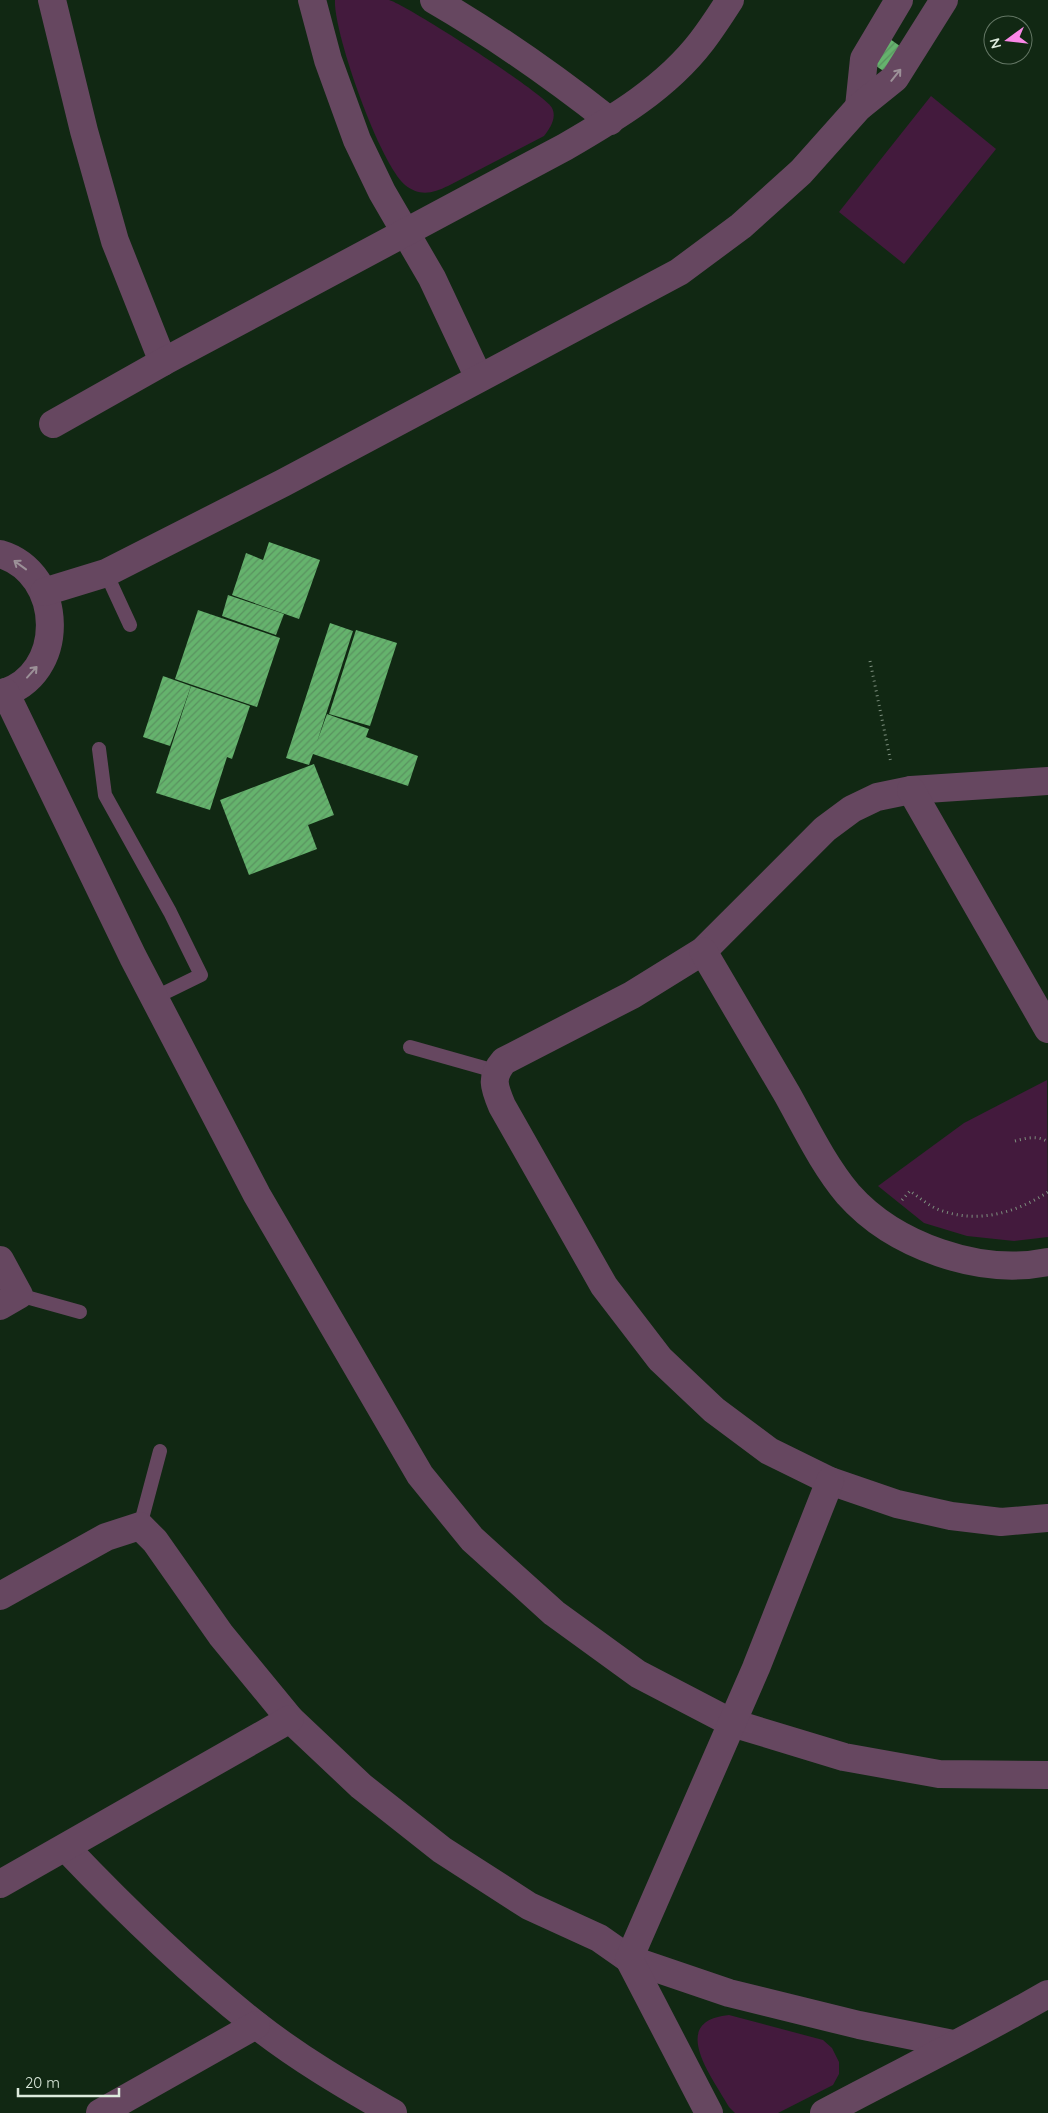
<svg xmlns="http://www.w3.org/2000/svg" width="1048" height="2113" viewBox="0 0 1048 2113" font-family="Quicksand,sans-serif">
	<style>
		.green { fill: #431a3d }
		.building { fill: url(#building-hatch) }
		.lines { fill: none; stroke-linecap: round; stroke-linejoin: round }
		.path { stroke: #7e907f; stroke-width: 3; stroke-dasharray: 1 4; stroke-linecap: butt }
		.service { stroke: #664760; stroke-width: 14 }
		.minor { stroke: #664760; stroke-width: 28 }
		.oneway { stroke: #9c9198 }
	</style>
	<defs>
		<pattern id="building-hatch" width="6" height="6" patternUnits="userSpaceOnUse" patternTransform="scale(1.25)"><rect width="6" height="6" fill="#65b36d"/><path d="M-1 1l2-2M0 6l6-6M5 7l2-2" fill="none" stroke="#5a9260"/></pattern>
	</defs>
	<rect width="100%" height="100%" fill="#112813"/>
	<!-- green -->
	<g class="green">
		<path d="M335 0C350 0 375 0 389 0 407 5 545 94 552 108 557 118 550 128 544 136L448 186C433 193 420 197 405 185 380 165 333 32 335 0Z"/>
		<polygon points="931,96 996,149 904,264 839,212"/>
		<polygon points="1047,1080 1048,1237 1014,1241 967,1236 924,1223 878,1186 964,1123"/>
		<path d="M729 2015 823 2040 832 2048 839 2062V2074L833 2085 778 2113H735L729 2107C713 2078 667 2021 729 2015Z"/>
	</g>
	<!-- building -->
	<g class="building">
		<polygon points="890,39 904,49 888,74 873,64"/>
		<polygon points="269,542 320,560 299,619 232,595 246,553 263,560"/>
		<polygon points="228,595 284,614 276,635 222,616"/>
		<polygon points="198,610 280,638 257,707 175,679"/>
		<polygon points="330,623 353,631 317,742 327,714 369,729 366,737 418,756 408,786 313,754 309,765 286,758"/>
		<polygon points="356,630 397,643 370,726 329,714"/>
		<polygon points="163,676 191,686 170,746 143,737"/>
		<polygon points="191,686 250,706 232,759 227,757 210,810 156,793"/>
		<polygon points="314,764 334,815 308,825 317,849 249,875 220,800"/>
	</g>
	<g class="lines">
		<!-- path -->
		<g class="path">
			<polyline points="870,661 891,763"/>
			<path d="M1015 1141C1026 1138 1038 1135 1048 1142"/>
			<path d="M902 1200 910 1191C919 1197 930 1207 940 1210 977 1224 1016 1213 1048 1192"/>
		</g>
		<!-- service -->
		<g class="service">
			<polyline points="106,573 130,625"/>
			<polyline points="99,749 105,795 170,912 201,975 154,998"/>
			<polyline points="410,1047 495,1071"/>
			<polyline points="19,1295 80,1312"/>
			<polyline points="140,1526 160,1451"/>
		</g>
		<!-- minor -->
		<g class="minor">
			<polyline points="52,0 84,131 115,241 163,362"/>
			<polyline points="312,0 328,60 357,140 382,192 432,278 479,378"/>
			<path d="M434 0C496 36 554 77 610 121"/>
			<polyline points="859,107 864,59 899,0"/>
			<path d="M53 424 163 362 565 147C615 118 666 88 702 41 712 28 721 14 730 0"/>
			<path d="M0 554C65 573 68 676 0 694"/>
			<polyline points="44,592 106,573 283,483 679,272 741,226 801,172 859,107 895,78 944,0"/>
			<polyline points="5,692 133,957 257,1195 420,1475 472,1539 554,1613 638,1674 732,1723 844,1757 939,1774 1048,1775"/>
			<path d="M1048 781 911 790 877 797 852 809 825 829 703 951 632 995 504 1061C490 1077 494 1087 502 1106L604 1286 660 1359 714 1410 769 1451 830 1481 897 1504 951 1516 1001 1522 1048 1518"/>
			<polyline points="911,790 1048,1029"/>
			<path d="M703 951C731 998 759 1046 787 1094 806 1128 823 1164 848 1194 894 1246 980 1276 1048 1262"/>
			<polyline points="0,1260 19,1295 0,1306"/>
			<polyline points="0,1596 106,1537 140,1526 155,1541 221,1635 290,1719 361,1786 442,1850 529,1906 599,1938 629,1959 729,1993 859,2025 953,2044"/>
			<path d="M66 1848C125 1910 188 1971 255 2024 298 2058 346 2086 393 2113"/>
			<polyline points="0,1884 290,1719"/>
			<polyline points="100,2113 256,2025"/>
			<polyline points="709,2113 629,1959 756,1668 830,1481"/>
			<path d="M824 2113C899 2073 975 2036 1048 1994"/>
		</g>
	</g>
	<!-- one-way arrows -->
	<defs><path id="oneway-shaft" d="M-6 0H5M1.5-3L5.5 0L1.5 3" fill="none" stroke-width="1.6" stroke-linecap="round" stroke-linejoin="round" transform="scale(1.25)"/></defs>
	<g class="oneway">
		<use href="#oneway-shaft" transform="translate(896 75) rotate(-51)"/>
		<use href="#oneway-shaft" transform="translate(20 565) rotate(-144)"/>
		<use href="#oneway-shaft" transform="translate(32 672) rotate(-48)"/>
	</g>
	<!-- north arrow -->
	<g transform="translate(1008 40) rotate(255)"><circle r="24" fill="#112813" stroke="#637664"/>
	<path d="M0-4L9 19L0 12L-9 19Z" fill="#fa87e7"/>
	<text y="-8" font-size="14" font-weight="bold" text-anchor="middle" fill="#ddebdd">N</text>
	</g>
	<!-- scale -->
	<path d="M18 2088v8h101v-8" fill="none" stroke="#ddebdd" stroke-width="2.5"/>
	<text x="25" y="2088" font-size="15" fill="#ddebdd" stroke="#112813" stroke-width="4" paint-order="stroke">20 m</text>
</svg>
